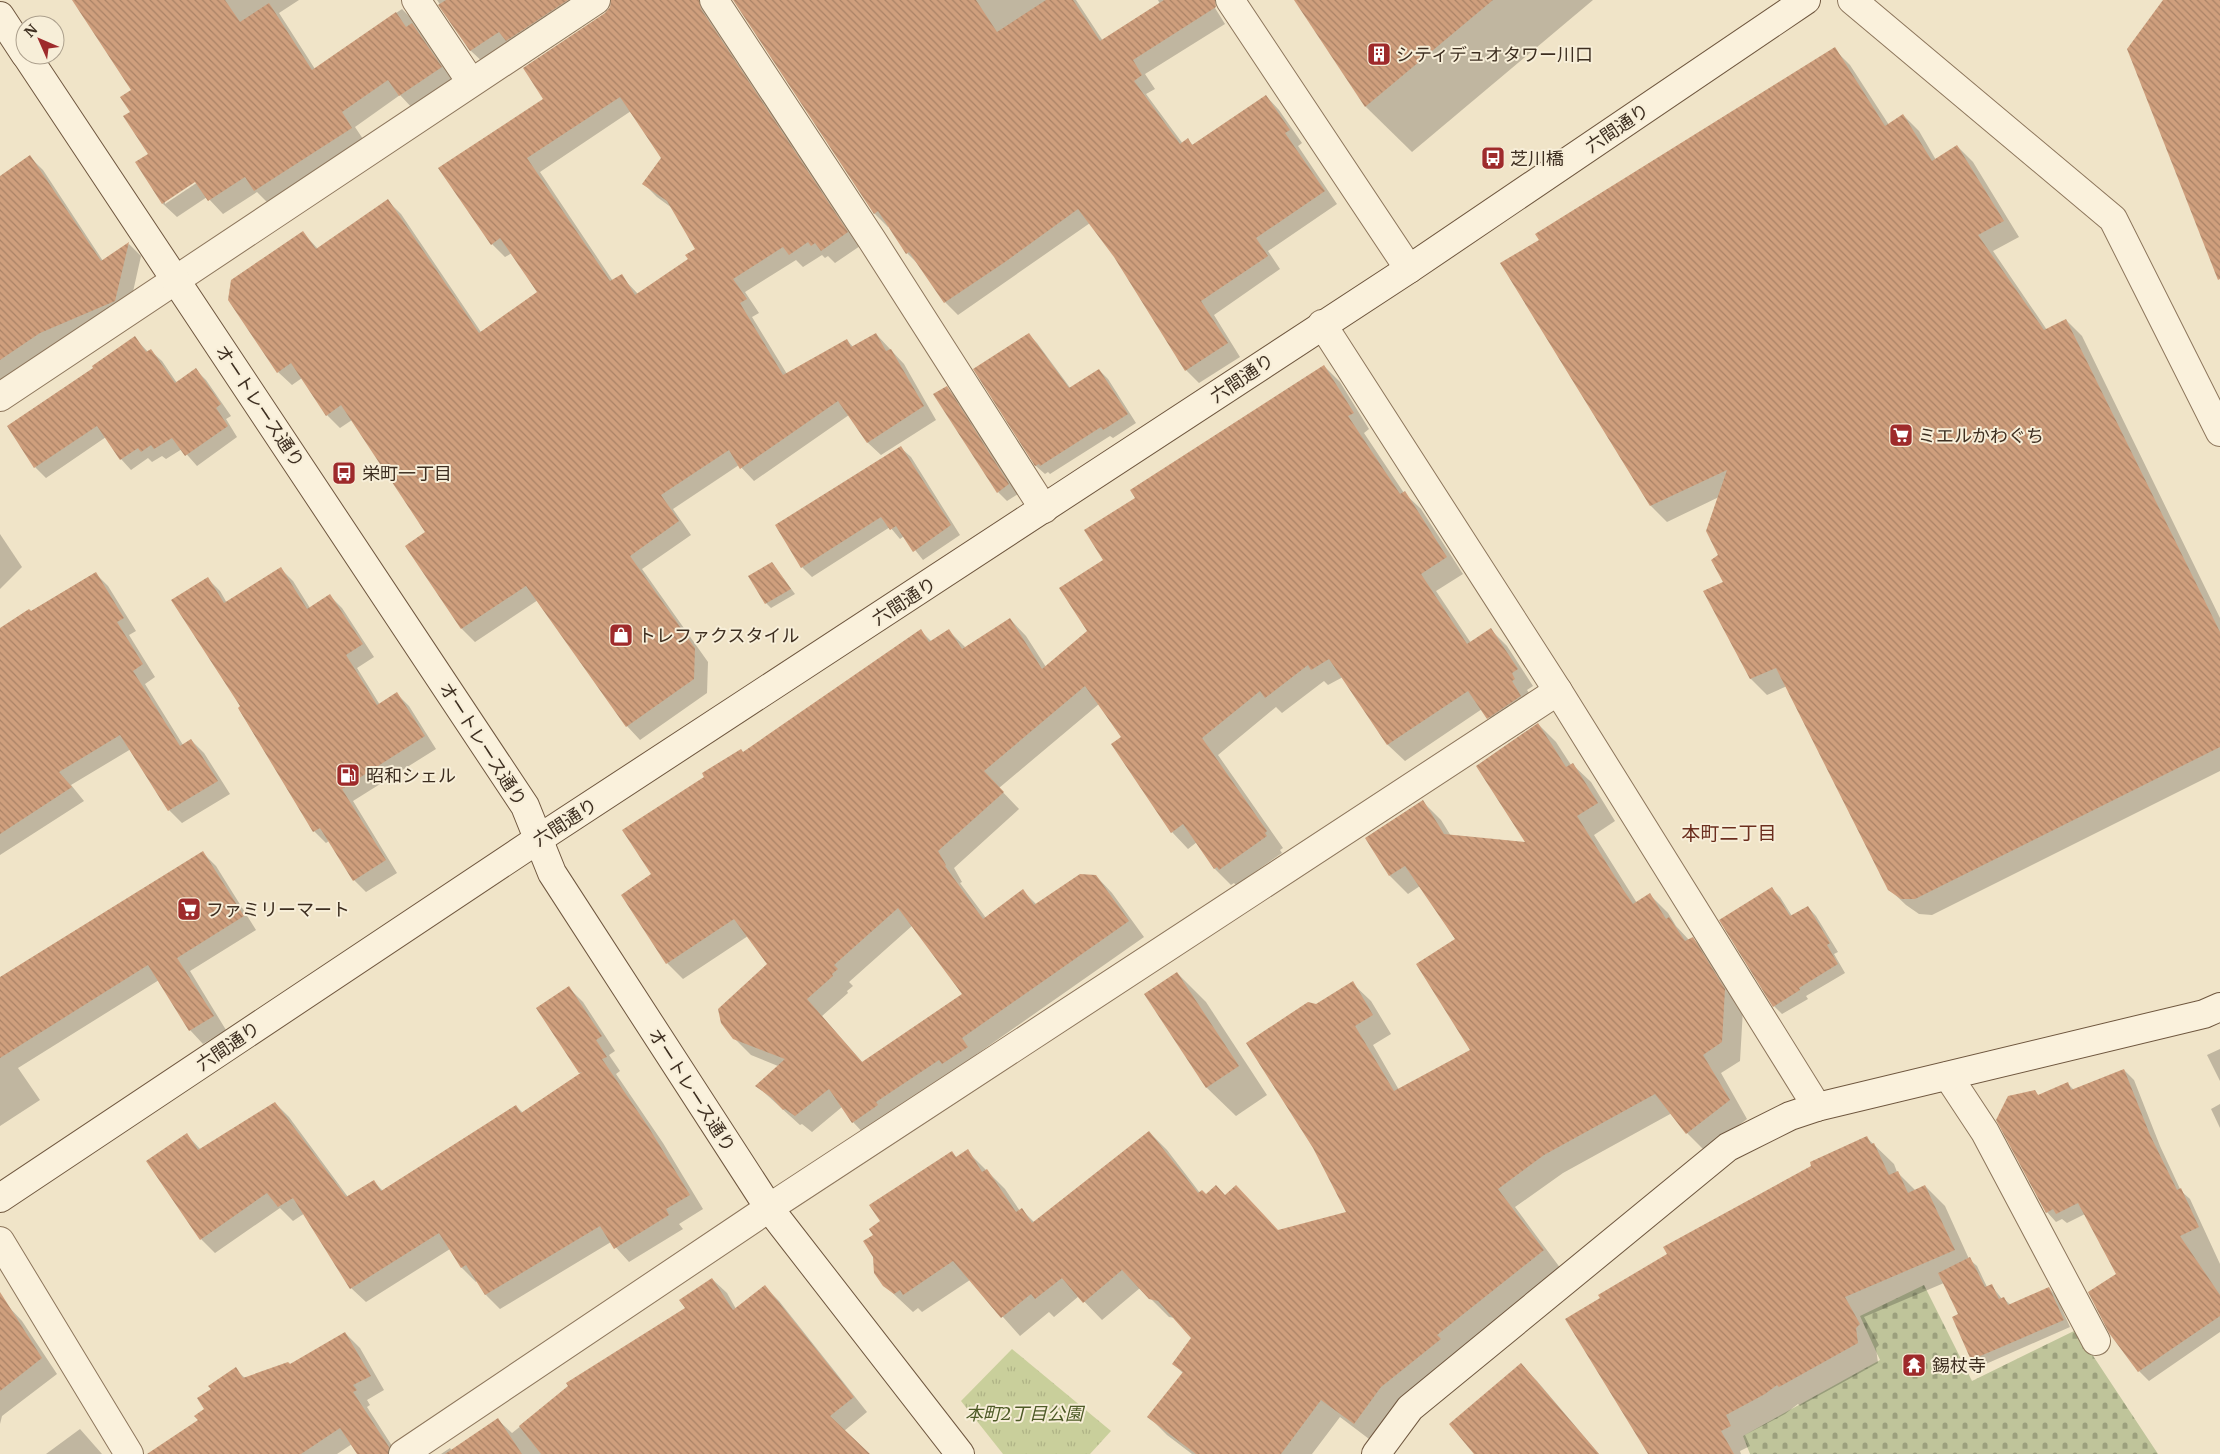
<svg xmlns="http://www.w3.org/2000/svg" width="2220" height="1454" viewBox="0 0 2220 1454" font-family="Merriweather,'Noto Sans JP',serif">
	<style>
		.cemetery { fill: url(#cemetery-stones) }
		.park { fill: url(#park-tufts) }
		.shadow { fill: #0003; fill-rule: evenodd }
		.building { fill: url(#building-back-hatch); fill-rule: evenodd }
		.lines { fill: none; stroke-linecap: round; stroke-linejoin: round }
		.street-casing { stroke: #8d765c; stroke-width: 30 }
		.secondary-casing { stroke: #6f573f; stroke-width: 30 }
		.street { stroke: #faf1dc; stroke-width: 28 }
		.secondary { stroke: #faf1dc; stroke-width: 28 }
		.labels { text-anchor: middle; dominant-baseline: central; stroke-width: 4; stroke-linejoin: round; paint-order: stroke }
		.poi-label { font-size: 18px; fill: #3d2e20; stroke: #f7eed8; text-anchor: start }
		.street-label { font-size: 18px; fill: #3d2e20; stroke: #f7eed8 }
		.park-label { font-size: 18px; font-style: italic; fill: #4d5a26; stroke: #f7eed8 }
		.neighbourhood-label { font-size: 19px; fill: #6b2e1e; stroke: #f7eed8 }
	</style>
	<defs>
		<pattern id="cemetery-stones" width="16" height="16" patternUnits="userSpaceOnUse" patternTransform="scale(1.25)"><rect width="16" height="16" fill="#bfc49a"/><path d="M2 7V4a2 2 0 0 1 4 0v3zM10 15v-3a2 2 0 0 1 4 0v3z" fill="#9ca07d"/></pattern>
		<pattern id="park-tufts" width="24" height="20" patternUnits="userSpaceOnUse" patternTransform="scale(1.25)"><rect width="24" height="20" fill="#c9cf9b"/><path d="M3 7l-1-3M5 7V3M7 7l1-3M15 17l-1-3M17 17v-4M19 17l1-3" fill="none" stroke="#aeb285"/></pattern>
		<pattern id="building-back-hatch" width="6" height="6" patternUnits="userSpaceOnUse" patternTransform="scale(1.25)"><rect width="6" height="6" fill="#cf9f7d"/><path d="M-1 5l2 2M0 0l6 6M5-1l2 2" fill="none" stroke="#a98266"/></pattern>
	</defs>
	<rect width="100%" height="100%" fill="#f0e4c8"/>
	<!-- cemetery -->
	<polygon class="cemetery" points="1924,1285 1972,1381 2076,1330 2158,1454 1750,1454 1743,1436 1880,1360 1860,1316"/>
	<!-- park -->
	<polygon class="park" points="1012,1349 1111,1431 1090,1454 1003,1454 961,1401"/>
	<!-- shadow -->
	<g class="shadow">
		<path d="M74 0H299L279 13 315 69 402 9 416 23 455 82 414 110 400 95 355 127 365 142 269 204 257 192 223 214 207 197 177 217 163 204 137 163 150 154 131 112 133 90ZM200 178 201 180 165 204V201Z"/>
		<polygon points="437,0 601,0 485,64 471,51"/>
		<path d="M613 0H719L860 246 835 263 828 256 825 258 822 255 803 267 796 260 745 292 759 313 752 317 787 374 847 340 853 347 876 334 904 364 936 420 881 455 867 442 849 415 754 481 739 465 673 509 691 535 642 569 708 662 707 693 640 740 627 726 538 600 475 642 462 629 407 546 427 533 352 420 340 428 327 415 302 378 292 385 278 372 302 232 318 249 388 201 401 214 481 332 538 293 512 253 505 257 492 244 545 99 611 7ZM631 111 662 158 644 184 657 197 672 208 697 249 690 260 638 294 621 276 613 281 540 172Z"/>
		<polygon points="734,0 1076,0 1103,41 1160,4 1158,0 1210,0 1225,24 1145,74 1155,89 1146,94 1183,144 1188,140 1193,145 1266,96 1279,110 1302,143 1298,146 1337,204 1268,251 1280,269 1214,315 1240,357 1199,383 1186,370 1115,257 1090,223 958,315 945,302 921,267 907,253 889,226 888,227 875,214"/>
		<polygon points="1295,0 1593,0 1412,152 1366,107"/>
		<polygon points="1834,49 1850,65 1889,125 1903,115 1919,131 1936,160 1957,146 1973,162 2019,237 1993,251 2047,330 2066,320 2082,336 2220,618 2220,771 1932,915 1919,914 1906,905 1889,889 1787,686 1767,695 1751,679 1705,591 1725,582 1720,556 1719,497 1667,522 1651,506 1541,240"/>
		<polygon points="30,157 43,170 103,261 129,244 141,256 128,314 53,345 0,381 0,177"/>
		<polygon points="1028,334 1037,343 1071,389 1099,370 1108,379 1136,423 1113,438 1110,436 1050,474 1048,472 1045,474 1036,466 975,369"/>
		<polygon points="135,338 148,352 151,351 162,361 177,383 196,370 206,380 231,416 226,419 237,437 197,466 182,449 166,459 162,456 152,462 148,458 131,470 121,459 106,437 46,478 35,467 95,368"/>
		<path d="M1324 366 1340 382 1369 429 1364 433 1404 493 1421 509 1463 574 1436 591 1471 643 1491 630 1507 646 1533 686 1527 690 1531 696 1504 734 1482 709 1405 761 1388 745 1343 677 1328 685 1324 681 1282 713 1276 707 1218 755 1283 848 1280 850 1282 853 1236 885 1234 883 1231 885 1215 869 1197 842 1188 849 1172 832 1123 738 1099 704 999 788 1019 809 954 868 962 882 960 883 986 918 1023 891 1037 905 1096 876 1112 893 1144 937 977 1054 984 1064 869 1139 853 1122 842 1107 812 1132 802 1124 800 1125 757 1086 778 1066 751 1055 734 1038 769 964 748 936 683 979 667 963 653 874 744 753 921 631 932 642 948 630 966 648 1010 619 1026 636 1046 667 1088 631 1105 560 1137 498ZM913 925 963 995 863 1063 822 1016 848 993 847 991 853 986 849 982Z"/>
		<polygon points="946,387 956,397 1018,494 1007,501 998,492"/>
		<polygon points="901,448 911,457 960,535 923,560 904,536 900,539 890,527 812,577 802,567 777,526"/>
		<polygon points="0,534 22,567 0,589"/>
		<polygon points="772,563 795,594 771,608 766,603"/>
		<polygon points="281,569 293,581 310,608 330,596 342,608 374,657 357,668 380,705 397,694 409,706 436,749 353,801 397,873 366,892 354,880 329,841 326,843 314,831 239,709 242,707 208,579 220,591 227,603"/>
		<polygon points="95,573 108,586 136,631 129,635 155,677 145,684 183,745 191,740 204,753 230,794 182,823 169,810 131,749 71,785 84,801 0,855 0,630"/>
		<polygon points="1538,724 1556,742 1571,765 1572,764 1591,782 1615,821 1594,835 1637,903 1650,895 1668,913 1676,926 1689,940 1692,938 1711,956 1743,1009 1740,1061 1721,1073 1747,1119 1705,1151 1687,1133 1672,1113 1563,1173 1515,1207 1561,1269 1455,1353 1458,1358 1373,1442 1340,1417 1312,1454 1192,1454 1167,1435 1149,1417 1183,1373 1173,1363 1193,1338 1175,1318 1169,1317 1140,1288 1102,1320 1079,1296 1054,1317 1049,1312 1020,1336 970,1280 922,1312 918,1308 913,1312 884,1285 874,1235 882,1222 951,1152 957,1158 967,1151 1005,1189 1020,1211 1022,1210 1035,1223 1149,1132 1167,1150 1200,1193 1207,1196 1225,1196 1279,1232 1348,1213 1316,1005 1352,983 1371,1001 1391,1034 1373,1045 1399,1090 1472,1050 1456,940 1420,886 1408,894 1390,876 1367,838 1423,802 1441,820 1451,836 1528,843"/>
		<polygon points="203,853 216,866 256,930 190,971 226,1030 203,1044 190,1030 159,980 18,1068 40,1100 0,1126 0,978"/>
		<polygon points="1772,889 1780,897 1792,916 1808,907 1816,916 1838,952 1834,954 1845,973 1806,996 1808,999 1782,1014 1774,1006"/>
		<polygon points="1177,973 1206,1002 1267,1095 1236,1116 1207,1088 1145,994"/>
		<polygon points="569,988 583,1002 615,1051 609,1055 620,1071 616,1074 663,1143 703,1209 679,1224 683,1229 629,1262 611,1242 500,1309 486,1295 477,1281 476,1282 462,1268 450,1249 366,1302 351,1288 305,1213 293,1221 280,1208 215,1253 201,1239 147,1161 187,1135 201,1150 275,1103 289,1117 348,1197 373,1181 383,1191 516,1106 523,1113 581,1074 537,1008"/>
		<polygon points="2220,1049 2220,1081 2207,1055"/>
		<polygon points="2124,1070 2134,1080 2160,1146 2181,1191 2190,1199 2220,1264 2220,1332 2149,1381 2139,1371 2110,1332 2117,1274 2085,1214 2067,1223 2062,1219 2056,1222 2047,1212 2035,1092 2039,1096 2068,1084 2074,1090"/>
		<polygon points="2220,1104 2220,1128 2211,1109"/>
		<polygon points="1867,1138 1894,1164 1897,1172 1916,1191 1925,1186 1945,1206 1969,1259 1977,1266 1987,1287 1991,1285 2002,1299 2004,1299 2011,1305 2049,1288 2056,1296 2070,1327 1979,1367 1972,1359 1960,1315 1944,1283 1864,1317 1879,1345 1876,1348 1878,1363 1800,1406 1798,1404 1785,1414 1745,1435 1750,1446 1740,1451 1741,1454 1649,1454"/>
		<polygon points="712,1279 727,1293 736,1309 765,1287 779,1301 867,1412 844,1431 868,1454 441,1454 450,1448 452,1451 498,1420 512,1433 570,1387 686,1309"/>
		<polygon points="7,1305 22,1321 57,1374 2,1416 0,1424 0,1310"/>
		<polygon points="345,1333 360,1348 384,1390 367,1400 370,1405 367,1407 396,1452 394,1454 359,1454 352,1444 337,1454 178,1454 206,1410 212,1390 235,1369 245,1378 290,1365"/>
		<polygon points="1521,1365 1537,1381 1599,1454 1475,1454"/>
		<polygon points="80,1429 102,1454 46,1454"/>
	</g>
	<!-- building -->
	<g class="building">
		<polygon points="72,0 225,0 240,22 269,3 312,70 396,12 406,27 412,23 442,67 399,96 388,80 342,112 352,128 254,191 245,177 208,201 195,182 162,204 135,162 148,154 123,116 130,112 120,97 131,90"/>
		<polygon points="446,0 568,0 506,41 499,32 470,51 438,5"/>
		<path d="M611 0H699L701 9 848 232 821 251 815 243 811 246 808 242 789 255 783 247 733 279 747 299 740 303 783 375 847 339 851 347 876 333 886 351 891 349 924 406 867 443 838 401 740 469 729 450 661 495 679 521 630 556 695 648 694 679 626 727 526 586 461 629 405 546 425 532 341 405 326 416 291 363 277 373 228 300 231 280 303 231 316 249 388 199 479 333 537 292 500 238 491 245 438 168 543 99 523 68 605 13 610 7ZM620 97 661 158 642 184 667 201 695 249 685 255 688 259 635 295 622 274 610 281 527 158Z"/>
		<polygon points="733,0 976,0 997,32 1046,0 1073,0 1100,41 1164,0 1215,0 1216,7 1133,60 1142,75 1134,81 1180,144 1188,138 1192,145 1266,95 1290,130 1285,133 1325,191 1256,238 1268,256 1201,301 1228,343 1185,371 1114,257 1078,209 1005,262 944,303 909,252 906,254 878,211 874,214"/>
		<polygon points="1294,0 1493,0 1365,107"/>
		<polygon points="2163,0 2220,0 2220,279 2218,280 2127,49"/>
		<polygon points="1835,47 1885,126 1903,114 1932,161 1957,145 2004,221 1978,235 2044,330 2066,319 2220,632 2220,747 1915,899 1901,899 1888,890 1776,668 1750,679 1703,591 1723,582 1711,560 1718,555 1706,531 1727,470 1650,506 1500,263 1539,240 1535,234"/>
		<polygon points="30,155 101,261 129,242 115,301 40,333 0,360 0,176"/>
		<polygon points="1029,333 1069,388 1099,369 1128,414 1103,430 1101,427 1040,466 1039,464 1035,466 973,369"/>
		<polygon points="135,336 146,352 151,349 175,383 196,368 221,404 216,408 228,426 185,456 172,438 154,449 151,445 141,452 138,448 120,460 97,426 34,468 7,426 93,368 92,366"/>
		<path d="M1324 365 1354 413 1348 416 1400 494 1405 491 1447 557 1421 574 1467 644 1491 628 1518 669 1512 673 1515 679 1512 681 1521 696 1487 719 1468 691 1387 745 1329 659 1311 670 1308 665 1265 698 1260 691 1202 738 1267 831 1265 833 1267 836 1219 870 1217 867 1214 869 1183 824 1171 833 1111 744 1121 737 1085 686 984 771 1004 792 938 851 946 865 945 866 983 919 1023 889 1034 905 1080 874 1096 875 1129 921 962 1038 968 1047 942 1064 939 1060 876 1102 878 1105 852 1123 829 1089 795 1116 785 1109 783 1110 772 1098 755 1086 785 1059 733 1039 721 1023 718 1009 767 964 734 919 666 964 621 895 651 874 622 830 704 777 702 773 741 749 743 752 921 629 929 642 949 629 962 649 1010 618 1042 669 1087 631 1059 588 1103 560 1084 530 1135 498 1130 490ZM898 908 962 994 862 1062 807 999 833 976 832 974 838 969 834 965Z"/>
		<polygon points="947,386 1009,484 997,493 933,394"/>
		<polygon points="901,446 951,525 913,552 896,526 890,530 881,517 801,568 775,525"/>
		<polygon points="772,562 791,589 765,604 748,576"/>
		<polygon points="281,567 307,609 330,594 363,644 346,655 377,705 397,692 425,736 342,789 386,860 353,881 320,828 313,832 238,708 240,706 171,600 208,577 224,603"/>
		<polygon points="96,572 124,618 117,622 143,664 133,671 180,746 191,739 218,781 168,811 120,735 59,772 72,787 0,834 0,628 29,609 31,611"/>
		<polygon points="1538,723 1566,767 1573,763 1598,803 1577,816 1622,888 1633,904 1650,893 1666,919 1669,917 1685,941 1693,937 1725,989 1722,1042 1703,1055 1730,1100 1686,1134 1655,1094 1544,1155 1498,1189 1544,1250 1437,1335 1441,1339 1381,1387 1354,1424 1321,1400 1281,1454 1196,1454 1147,1417 1183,1372 1172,1364 1191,1338 1158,1301 1149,1299 1122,1270 1083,1303 1062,1278 1035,1299 1031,1294 1001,1318 953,1261 903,1295 900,1290 894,1294 883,1286 874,1273 873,1257 863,1241 873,1235 869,1229 880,1221 869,1205 952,1151 956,1157 968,1149 982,1172 987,1169 1016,1212 1022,1208 1032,1223 1149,1131 1198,1193 1202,1190 1206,1194 1216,1185 1225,1195 1236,1185 1278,1230 1346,1212 1313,1148 1246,1043 1308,1002 1316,1004 1353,981 1373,1015 1355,1026 1394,1091 1470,1050 1416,964 1455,939 1405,866 1389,876 1365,838 1423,800 1444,834 1525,842 1476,766"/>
		<polygon points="203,851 244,916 177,958 214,1016 189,1031 148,965 0,1058 0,977"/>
		<polygon points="1772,887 1790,916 1808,906 1830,943 1827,945 1838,964 1799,988 1800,990 1773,1007 1719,920"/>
		<polygon points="1177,972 1239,1066 1206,1088 1144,994"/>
		<polygon points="569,986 602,1036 596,1040 607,1057 602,1059 649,1128 690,1195 666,1209 669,1215 614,1249 600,1226 485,1295 466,1265 461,1268 439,1233 350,1289 293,1198 278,1207 267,1193 200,1240 146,1161 187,1133 198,1150 275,1102 346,1197 374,1180 381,1191 516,1105 521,1113 582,1072 579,1073 536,1008"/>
		<polygon points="2124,1069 2150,1135 2177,1190 2181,1188 2199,1227 2180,1236 2220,1295 2220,1316 2138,1372 2109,1333 2088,1292 2116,1274 2078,1203 2056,1214 2053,1209 2046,1213 1996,1120 2008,1096 2035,1090 2038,1095 2068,1082 2071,1090"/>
		<polygon points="1867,1136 1871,1144 1874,1143 1889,1175 1898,1171 1908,1193 1925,1185 1955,1250 1845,1297 1860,1324 1856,1328 1858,1343 1779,1387 1777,1385 1765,1394 1726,1415 1731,1426 1721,1431 1734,1454 1648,1454 1565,1319 1600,1298 1598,1295 1667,1254 1663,1247 1811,1166 1810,1162"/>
		<polygon points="1970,1257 1985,1287 1992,1284 1999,1299 2004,1297 2008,1305 2049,1287 2064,1320 1971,1360 1952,1317 1958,1314 1938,1273"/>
		<polygon points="712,1278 733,1310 765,1285 854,1397 830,1416 870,1454 541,1454 519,1426 568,1386 566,1383 685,1308 679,1300"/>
		<polygon points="0,1292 42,1358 0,1391"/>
		<polygon points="345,1332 371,1376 353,1385 357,1390 353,1392 389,1447 388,1454 357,1454 340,1428 301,1454 147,1454 198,1420 194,1416 204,1409 197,1398 211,1389 208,1386 236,1367 243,1378 288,1362 290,1364"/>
		<polygon points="1521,1363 1599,1454 1474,1454 1449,1424"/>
		<polygon points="498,1418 522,1454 445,1454"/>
	</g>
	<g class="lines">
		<!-- street casing -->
		<g class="street-casing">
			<g id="street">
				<polyline points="416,0 471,82"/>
				<polyline points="714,0 872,240 1044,509"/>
				<polyline points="1230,0 1409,269"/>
				<polyline points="1852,0 2113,219 2220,432"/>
				<polyline points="1322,324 1558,691 1817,1107"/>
				<polyline points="0,397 596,0"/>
				<polyline points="1948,1076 1985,1132 2096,1341"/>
				<polyline points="0,1241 129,1454"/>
				<polyline points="403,1454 769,1208 1558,691"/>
			</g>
		</g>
		<!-- secondary casing -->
		<g class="secondary-casing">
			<g id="secondary">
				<polyline points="0,16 25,54"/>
				<polyline points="26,55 525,806 552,873 769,1208 960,1454"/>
				<polyline points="0,1198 537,840 1409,269 1806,0"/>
				<polyline points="1376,1454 1410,1408 1728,1147 1790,1116 1817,1107 2204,1014 2220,1007"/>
			</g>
		</g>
		<!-- street -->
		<use href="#street" class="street"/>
		<!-- secondary -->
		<use href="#secondary" class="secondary"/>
	</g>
	<!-- icons -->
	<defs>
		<g id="building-square" transform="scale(1.25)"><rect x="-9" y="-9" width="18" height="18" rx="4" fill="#9e2a2b" stroke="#f7eed8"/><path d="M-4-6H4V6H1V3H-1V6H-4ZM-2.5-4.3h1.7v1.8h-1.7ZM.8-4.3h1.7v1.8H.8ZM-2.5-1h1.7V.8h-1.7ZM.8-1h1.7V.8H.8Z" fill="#fff"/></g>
		<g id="bus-square" transform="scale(1.25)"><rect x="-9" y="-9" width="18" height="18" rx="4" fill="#9e2a2b" stroke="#f7eed8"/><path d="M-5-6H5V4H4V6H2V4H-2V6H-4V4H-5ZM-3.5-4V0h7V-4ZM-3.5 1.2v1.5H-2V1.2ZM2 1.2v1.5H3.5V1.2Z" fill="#fff"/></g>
		<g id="supermarket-square" transform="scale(1.25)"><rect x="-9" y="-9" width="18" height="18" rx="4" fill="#9e2a2b" stroke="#f7eed8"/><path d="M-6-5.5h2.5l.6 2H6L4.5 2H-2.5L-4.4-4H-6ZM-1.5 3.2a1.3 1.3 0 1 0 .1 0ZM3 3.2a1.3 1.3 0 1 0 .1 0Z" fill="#fff"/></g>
		<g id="shop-square" transform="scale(1.25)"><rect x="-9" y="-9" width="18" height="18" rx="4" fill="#9e2a2b" stroke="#f7eed8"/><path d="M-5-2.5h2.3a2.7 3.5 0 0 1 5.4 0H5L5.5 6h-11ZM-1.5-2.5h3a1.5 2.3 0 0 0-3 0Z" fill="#fff"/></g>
		<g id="fuel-square" transform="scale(1.25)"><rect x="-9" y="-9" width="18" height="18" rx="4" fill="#9e2a2b" stroke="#f7eed8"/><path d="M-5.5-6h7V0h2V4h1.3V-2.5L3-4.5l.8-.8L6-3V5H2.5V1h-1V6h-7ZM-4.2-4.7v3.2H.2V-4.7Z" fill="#fff"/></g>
		<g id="temple-square" transform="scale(1.25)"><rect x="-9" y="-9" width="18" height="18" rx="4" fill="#9e2a2b" stroke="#f7eed8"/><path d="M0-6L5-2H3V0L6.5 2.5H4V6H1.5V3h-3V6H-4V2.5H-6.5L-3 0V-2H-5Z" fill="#fff"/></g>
	</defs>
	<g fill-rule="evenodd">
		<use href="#building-square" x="1379" y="54"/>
		<use href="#bus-square" x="1493" y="158"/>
		<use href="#supermarket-square" x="1901" y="435"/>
		<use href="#bus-square" x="344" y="473"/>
		<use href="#shop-square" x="621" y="635"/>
		<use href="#fuel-square" x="348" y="775"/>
		<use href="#supermarket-square" x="189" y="909"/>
		<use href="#temple-square" x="1914" y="1365"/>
	</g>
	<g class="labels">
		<!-- poi labels -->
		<g class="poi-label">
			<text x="1396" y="54">シティデュオタワー川口</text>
			<text x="1510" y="158">芝川橋</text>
			<text x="1918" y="435">ミエルかわぐち</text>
			<text x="362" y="473">栄町一丁目</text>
			<text x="638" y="635">トレファクスタイル</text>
			<text x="366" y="775">昭和シェル</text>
			<text x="206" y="909">ファミリーマート</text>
			<text x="1932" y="1365">錫杖寺</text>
		</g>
		<!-- street labels -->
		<g class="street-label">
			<text transform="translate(1617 128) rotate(-34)">六間通り</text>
			<text transform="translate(1242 378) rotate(-34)">六間通り</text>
			<text transform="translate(260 406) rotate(56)">オートレース通り</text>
			<text transform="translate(904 601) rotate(-33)">六間通り</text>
			<text transform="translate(483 744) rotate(57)">オートレース通り</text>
			<text transform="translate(565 822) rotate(-33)">六間通り</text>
			<text transform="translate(228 1046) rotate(-34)">六間通り</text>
			<text transform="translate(692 1090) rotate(57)">オートレース通り</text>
		</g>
		<!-- park labels -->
		<g class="park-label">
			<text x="1024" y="1413">本町2丁目公園</text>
		</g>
		<!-- neighbourhood labels -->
		<g class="neighbourhood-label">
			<text x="1729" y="833">本町二丁目</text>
		</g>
	</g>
	<!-- north arrow -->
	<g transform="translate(40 40) rotate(315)"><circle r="24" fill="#f7eed8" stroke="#ada18e"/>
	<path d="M0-4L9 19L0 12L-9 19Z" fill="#9e2a2b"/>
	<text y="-8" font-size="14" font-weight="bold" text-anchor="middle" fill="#3d2e20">N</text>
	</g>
</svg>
